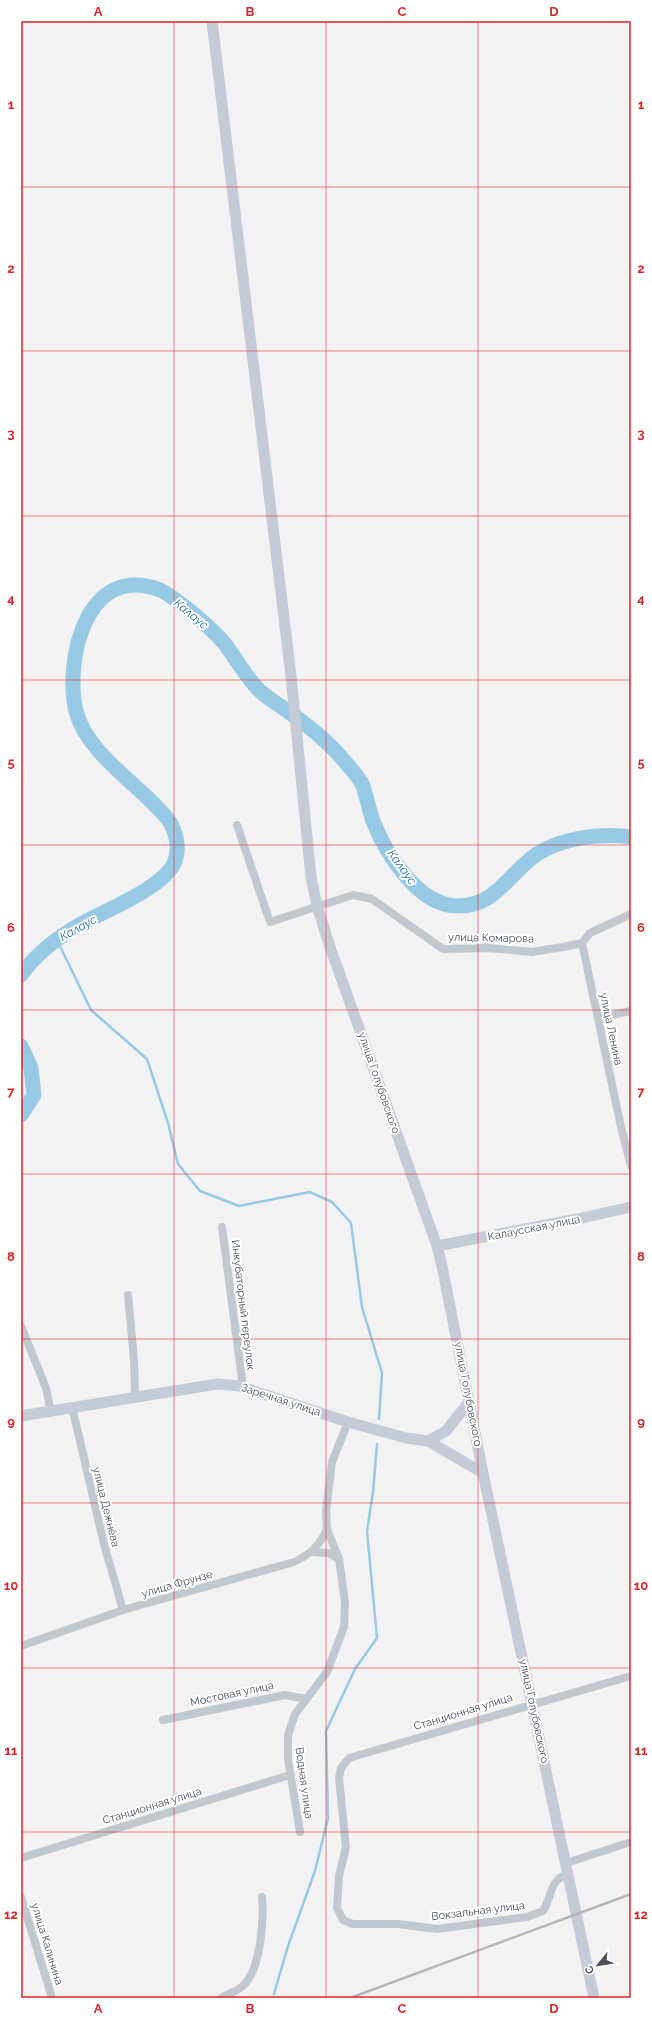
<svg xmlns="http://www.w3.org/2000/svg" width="652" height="2019" viewBox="0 0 652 2019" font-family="Raleway,sans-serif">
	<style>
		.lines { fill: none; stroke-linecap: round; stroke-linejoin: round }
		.stream { stroke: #97c9e4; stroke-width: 2.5 }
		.river { stroke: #97c9e4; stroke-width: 15 }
		.street { stroke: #c1c7ce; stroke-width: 8 }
		.secondary { stroke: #c4cad6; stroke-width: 11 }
		.rail { stroke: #b4b6bb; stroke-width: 2.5 }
		.grid { fill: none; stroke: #d62828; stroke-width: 1; stroke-opacity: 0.55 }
		.labels { text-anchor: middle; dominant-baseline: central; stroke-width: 4; stroke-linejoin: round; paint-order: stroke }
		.street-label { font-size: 11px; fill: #4b525d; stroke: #fff }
		.water-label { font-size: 12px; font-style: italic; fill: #1c709f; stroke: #fff }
		.neatline { fill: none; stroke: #d62828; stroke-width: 1.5 }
		.grid-label { font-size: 13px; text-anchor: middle; font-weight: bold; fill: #d62828 }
	</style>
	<rect width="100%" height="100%" fill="#f3f2f2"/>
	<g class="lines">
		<!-- stream -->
		<g class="stream">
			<polyline points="57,940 91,1010 147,1059 168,1123 178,1164 200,1191 239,1206 310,1192 332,1202 351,1223 362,1307 382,1373 379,1419"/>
			<polyline points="274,1994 288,1946 315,1871 328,1818 326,1731 355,1669 377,1638 367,1531 373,1492 377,1444"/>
		</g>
		<!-- river -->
		<g class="river">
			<path d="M21 975C36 954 58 937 81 924 104 911 166 887 175 861 179 850 177 837 172 826 169 818 159 810 153 803 127 777 85 748 76 711 64 659 87 562 160 590 169 594 177 601 185 607 199 618 213 630 225 644 236 659 245 675 257 688 265 697 277 703 286 710 305 723 326 740 341 757 348 766 359 776 363 786 367 798 369 810 373 821 386 854 419 907 459 906 496 906 510 872 537 854 564 837 601 833 631 837"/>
			<polyline points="21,1046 31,1068 34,1095 21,1115"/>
		</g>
		<!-- street -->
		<g class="street">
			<polyline points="237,825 270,922 353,895 372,899 443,949 489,948 532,952 563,947 582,943 590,933 631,914"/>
			<polyline points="582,943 621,1127 631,1166"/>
			<polyline points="598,1018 631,1011"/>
			<polyline points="222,1227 243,1387"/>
			<polyline points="128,1295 134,1359 135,1397"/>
			<polyline points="21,1326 46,1388 51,1412"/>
			<polyline points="72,1407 104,1544 123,1610"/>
			<polyline points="312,1552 329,1553 339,1559"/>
			<path d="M21 1646 123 1610 294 1562C311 1554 320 1545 327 1529"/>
			<polyline points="163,1720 285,1695 306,1699"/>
			<polyline points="300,1832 288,1759 288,1736 295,1714 327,1672 344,1627 345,1602 339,1559 327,1529 326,1511 332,1462 348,1422"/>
			<polyline points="21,1858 290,1775"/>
			<polyline points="566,1863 631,1842"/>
			<path d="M569 1873C548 1881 553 1895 543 1911L527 1917 437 1929 398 1924H353L343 1920 337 1908 339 1876 346 1847 339 1778 341 1768 349 1758 631 1676"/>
			<polyline points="21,1897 52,1998"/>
			<path d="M221 1998C227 1994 238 1991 243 1986 261 1969 264 1920 262 1897"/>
		</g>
		<!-- secondary -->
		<g class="secondary">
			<polyline points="212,21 291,676 311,877 317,906 330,947 437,1246 442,1266 483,1473 594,1998"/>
			<polyline points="437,1246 577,1219 631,1207"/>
			<polyline points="21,1416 217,1384 239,1386 348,1422 406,1438 428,1441 483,1473"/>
			<polyline points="428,1441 446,1431 469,1402"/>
		</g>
		<!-- rail -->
		<polyline class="rail" points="350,1998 631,1894"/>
	</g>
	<!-- grid -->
	<path class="grid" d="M174 21V1998M326 21V1998M478 21V1998M21 187H631M21 351H631M21 516H631M21 680H631M21 845H631M21 1010H631M21 1174H631M21 1339H631M21 1503H631M21 1668H631M21 1832H631"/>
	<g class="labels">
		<!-- street labels -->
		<g class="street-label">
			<text transform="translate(491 938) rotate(1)">улица Комарова</text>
			<text transform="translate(611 1029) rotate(78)">улица Ленина</text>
			<text transform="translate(379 1083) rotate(71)">улица Голубовского</text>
			<text transform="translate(534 1228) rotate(-11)">Калаусская улица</text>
			<text transform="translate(243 1305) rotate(83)">Инкубаторный переулок</text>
			<text transform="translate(468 1394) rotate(79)">улица Голубовского</text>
			<text transform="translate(281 1400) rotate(18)">Заречная улица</text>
			<text transform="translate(106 1507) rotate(76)">улица Дежнёва</text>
			<text transform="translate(177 1584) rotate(-16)">улица Фрунзе</text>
			<text transform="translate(232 1694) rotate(-12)">Мостовая улица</text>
			<text transform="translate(534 1711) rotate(78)">улица Голубовского</text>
			<text transform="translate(463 1712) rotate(-17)">Станционная улица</text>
			<text transform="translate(304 1783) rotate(82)">Водная улица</text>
			<text transform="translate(152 1806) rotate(-17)">Станционная улица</text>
			<text transform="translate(478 1911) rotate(-7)">Вокзальная улица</text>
			<text transform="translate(47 1944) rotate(73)">улица Калинина</text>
		</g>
		<!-- water labels -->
		<g class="water-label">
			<text transform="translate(191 614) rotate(39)">Калаус</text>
			<text transform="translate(402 867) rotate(54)">Калаус</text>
			<text transform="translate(78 928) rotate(-29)">Калаус</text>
		</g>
	</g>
	<!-- border -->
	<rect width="652" height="2019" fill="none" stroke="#ffffff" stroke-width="44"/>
	<!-- north arrow -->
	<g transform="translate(598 1965) rotate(240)" stroke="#ffffff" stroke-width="3" paint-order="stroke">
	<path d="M0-3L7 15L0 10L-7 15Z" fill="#4b525d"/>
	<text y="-6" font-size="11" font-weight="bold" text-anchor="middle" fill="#4b525d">С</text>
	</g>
	<rect x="22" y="22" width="608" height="1975" class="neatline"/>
	<g class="grid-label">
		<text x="98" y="16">A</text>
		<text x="250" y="16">B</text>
		<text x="402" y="16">C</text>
		<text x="554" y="16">D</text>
		<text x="11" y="109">1</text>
		<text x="641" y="109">1</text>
		<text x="11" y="273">2</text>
		<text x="641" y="273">2</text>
		<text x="11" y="438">3</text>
		<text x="641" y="438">3</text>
		<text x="11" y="603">4</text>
		<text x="641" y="603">4</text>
		<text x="11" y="767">5</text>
		<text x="641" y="767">5</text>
		<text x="11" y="932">6</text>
		<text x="641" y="932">6</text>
		<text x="11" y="1096">7</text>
		<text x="641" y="1096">7</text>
		<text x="11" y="1261">8</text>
		<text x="641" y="1261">8</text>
		<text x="11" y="1426">9</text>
		<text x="641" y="1426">9</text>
		<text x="11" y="1590">10</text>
		<text x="641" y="1590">10</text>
		<text x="11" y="1755">11</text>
		<text x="641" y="1755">11</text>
		<text x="11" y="1919">12</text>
		<text x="641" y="1919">12</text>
		<text x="98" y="2013">A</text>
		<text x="250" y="2013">B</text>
		<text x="402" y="2013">C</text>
		<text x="554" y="2013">D</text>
	</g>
</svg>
